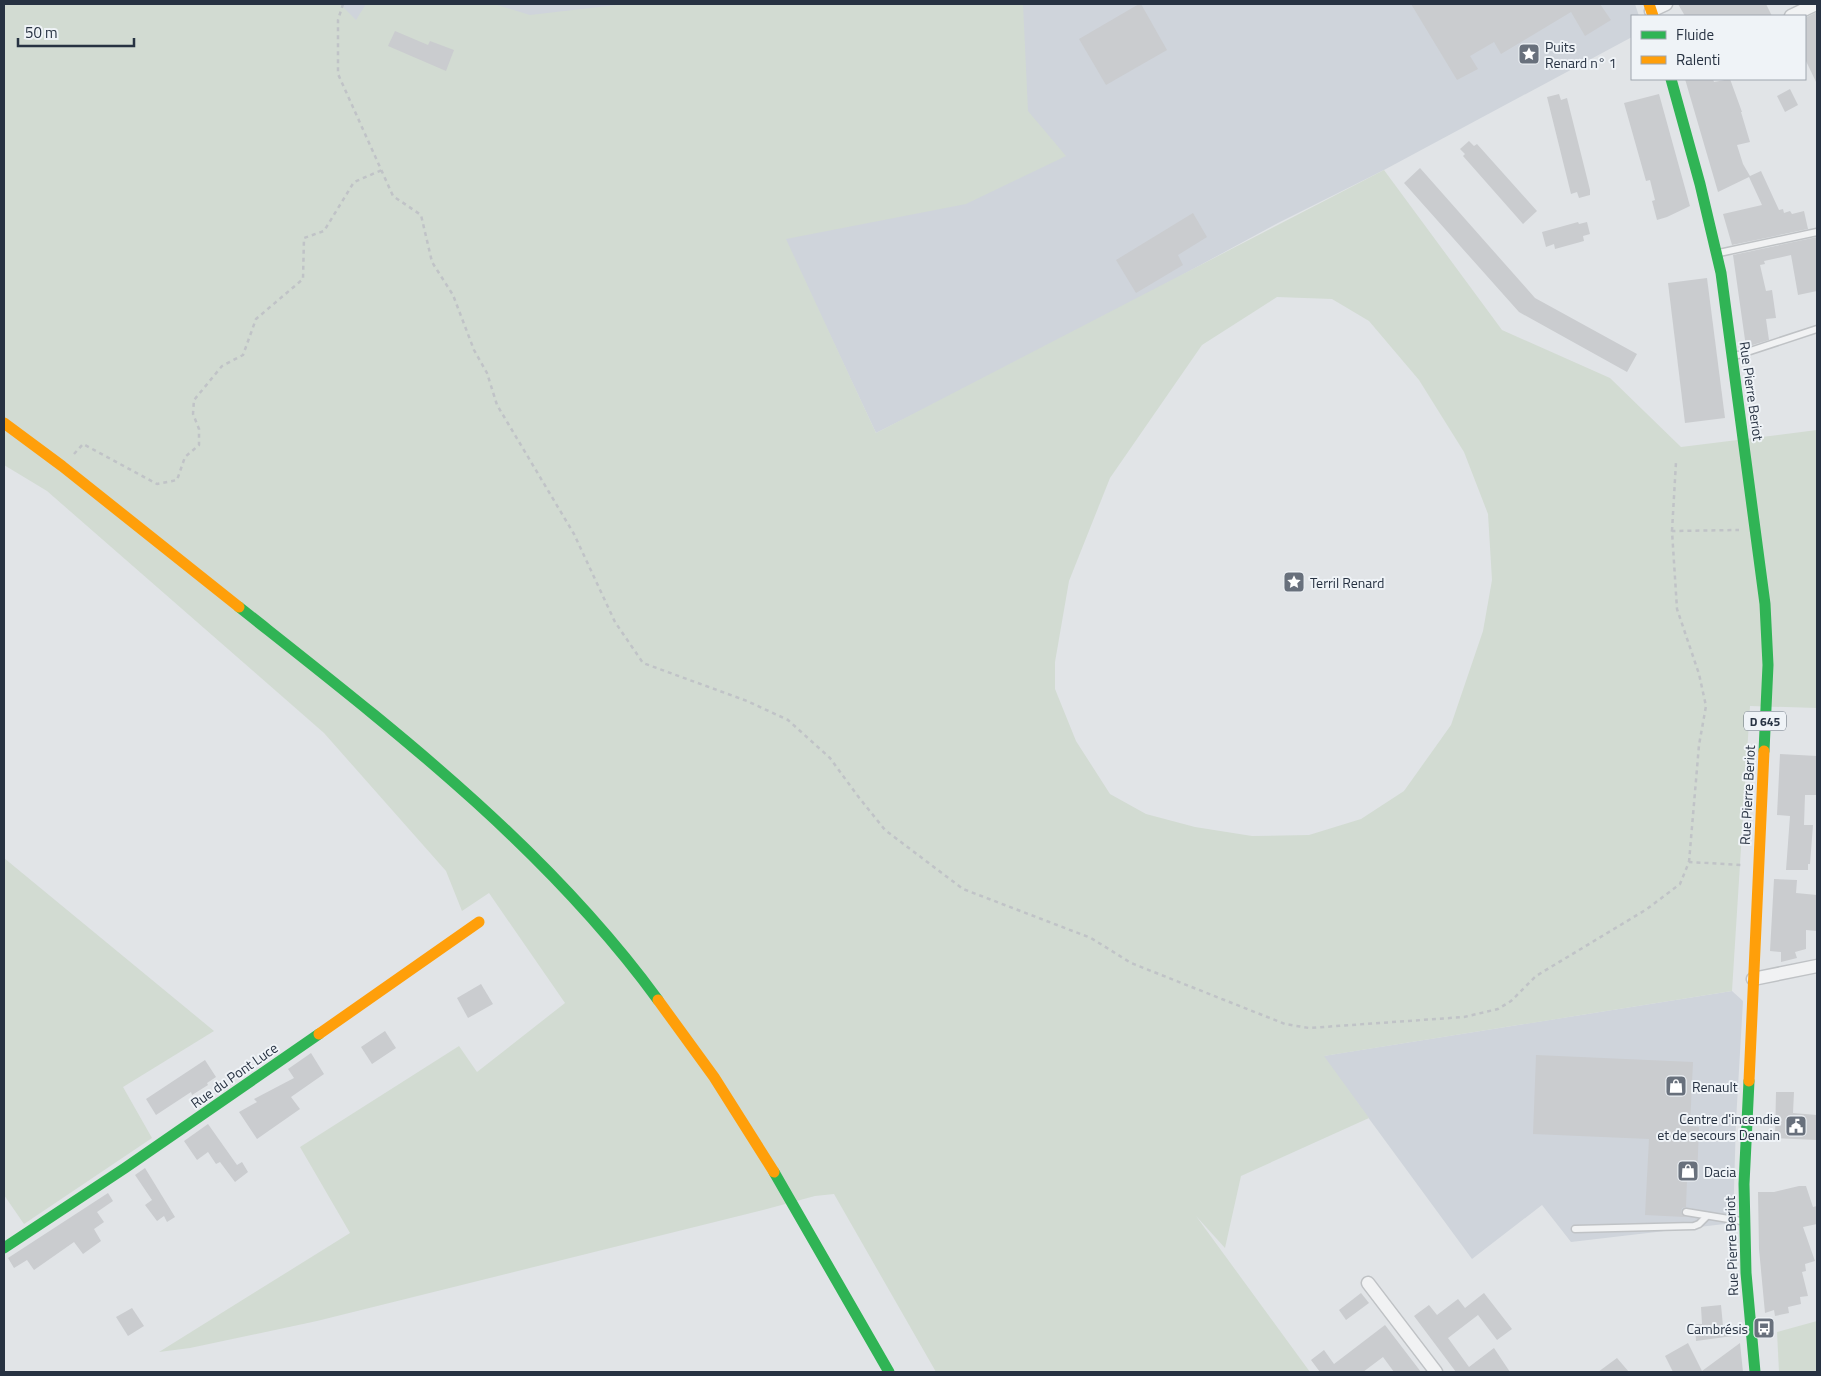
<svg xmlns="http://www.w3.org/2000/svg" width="1821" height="1376" viewBox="0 0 1821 1376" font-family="'Titillium Web',sans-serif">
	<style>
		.built { fill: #cfd4db }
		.green { fill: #d2dbd2; fill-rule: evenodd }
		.building { fill: #cacccf }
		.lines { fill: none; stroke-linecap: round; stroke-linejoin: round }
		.lane-casing { stroke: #bfc2c5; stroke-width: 9 }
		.street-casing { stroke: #bfc2c5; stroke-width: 15 }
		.path { stroke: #c0c3c7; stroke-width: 2.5; stroke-dasharray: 4 4; stroke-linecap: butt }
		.lane { stroke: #f1f2f3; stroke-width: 6 }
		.street { stroke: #f1f2f3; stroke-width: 12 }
		.fast { stroke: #30b455; stroke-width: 11 }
		.slow { stroke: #ff9f0a; stroke-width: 11 }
		.labels { text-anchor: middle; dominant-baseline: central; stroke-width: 4; stroke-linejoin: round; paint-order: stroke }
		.shield { fill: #eff3f7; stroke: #636c78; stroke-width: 1 }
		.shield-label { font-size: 12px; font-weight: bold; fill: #273242 }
		.poi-label { font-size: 14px; fill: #273242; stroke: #eff3f7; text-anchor: start }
		.street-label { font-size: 14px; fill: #273242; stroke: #eff3f7 }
	</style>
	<rect width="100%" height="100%" fill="#e1e4e7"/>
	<!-- built -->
	<g class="built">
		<polygon points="246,4 1635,4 1639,16 1632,16 1632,37 1384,170 1278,223 1075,333 876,433 785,239"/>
		<polygon points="1732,991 1743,1001 1736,1121 1733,1223 1571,1242 1542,1205 1472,1259 1323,1056"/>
	</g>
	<!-- green -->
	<g class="green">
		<path d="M4 4H340L356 20 366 4H494L530 15 625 4H1023L1028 111 1066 156 966 204 786 239 876 433 1384 170 1502 330 1610 378 1681 447 1817 430V708L1750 706 1732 991 1324 1056 1369 1118 1241 1176 1225 1248 1196 1216 1310 1372H936L834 1194 815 1196 763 1210 317 1321 190 1348 159 1352 350 1233 300 1147 459 1046 477 1072 565 1003 489 893 462 911 446 871 324 733 47 491 4 465ZM1277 297 1332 299 1369 321 1419 380 1464 452 1488 514 1492 580 1483 631 1451 725 1404 791 1361 819 1309 835 1252 836 1195 827 1146 814 1110 794 1076 741 1055 689V662L1069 581 1110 478 1202 345Z"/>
		<polygon points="4,858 214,1031 123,1087 152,1138 24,1224 4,1195"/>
		<polygon points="1817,1321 1817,1372 1779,1372 1777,1332"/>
	</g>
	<!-- building -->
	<g class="building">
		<polygon points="1139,4 1141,4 1167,50 1106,85 1079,39"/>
		<polygon points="1411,4 1600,4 1611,20 1585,36 1571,12 1501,54 1494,42 1470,56 1478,69 1457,80"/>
		<polygon points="1678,4 1766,4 1772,16 1685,16"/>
		<polygon points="1817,12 1817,84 1805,59 1805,18"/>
		<polygon points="395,31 428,45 430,41 454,50 446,71 388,46"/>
		<polygon points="1685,79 1713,79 1714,82 1730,79 1742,112 1741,112 1750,142 1737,145 1743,164 1750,176 1761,171 1779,210 1783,209 1784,213 1790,211 1792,214 1804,211 1808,229 1732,245 1723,214 1762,205 1749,177 1718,192"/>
		<polygon points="1790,89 1798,105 1785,112 1777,96"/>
		<polygon points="1559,94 1561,100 1567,98 1590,190 1590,195 1579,198 1577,192 1571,194 1547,97"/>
		<polygon points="1659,94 1690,206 1667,217 1657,220 1652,201 1655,200 1650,180 1646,181 1624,103"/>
		<polygon points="1469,141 1474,146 1477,144 1537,211 1523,224 1463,156 1465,154 1460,149"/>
		<polygon points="1420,168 1535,298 1637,354 1627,372 1519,312 1404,183"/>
		<polygon points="1193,213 1207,237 1178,255 1183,265 1136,293 1116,260"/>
		<polygon points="1578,222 1579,224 1587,222 1590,234 1583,236 1584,241 1555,249 1554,244 1546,247 1542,232"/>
		<polygon points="1817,237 1817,291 1798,295 1791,255 1764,261 1765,264 1760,265 1766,291 1772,290 1776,318 1766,319 1769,340 1746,347 1733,255"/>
		<polygon points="1707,278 1725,418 1685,423 1668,283"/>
		<polygon points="1780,754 1817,756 1817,795 1805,795 1804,825 1813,825 1810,864 1808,864 1808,870 1786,870 1790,816 1777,815"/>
		<polygon points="1774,879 1797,880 1796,893 1817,895 1817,931 1806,930 1806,949 1795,952 1797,958 1781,962 1781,952 1770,951"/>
		<polygon points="481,984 493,1004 468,1018 457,998"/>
		<polygon points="385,1031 396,1048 372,1064 361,1047"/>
		<polygon points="311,1053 324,1074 291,1097 300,1109 257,1139 239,1112 257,1102 254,1099 294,1078 288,1069"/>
		<polygon points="1536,1055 1693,1062 1690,1126 1699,1127 1697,1179 1687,1179 1686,1207 1682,1208 1681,1212 1685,1217 1645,1215 1649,1139 1533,1134"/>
		<polygon points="205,1060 216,1077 207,1083 208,1085 192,1095 191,1092 156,1115 146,1099"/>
		<polygon points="1776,1092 1794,1092 1793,1113 1817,1115 1817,1140 1775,1138"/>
		<polygon points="208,1124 237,1165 242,1162 248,1172 235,1182 220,1162 216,1164 208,1152 197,1160 184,1141"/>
		<polygon points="145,1168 175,1217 167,1222 164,1216 157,1221 145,1205 152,1200 135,1175"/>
		<polygon points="1799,1186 1806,1186 1813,1207 1817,1206 1817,1224 1803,1227 1815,1261 1805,1264 1806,1271 1802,1272 1808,1296 1800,1297 1801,1304 1788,1307 1789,1313 1775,1316 1774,1310 1765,1313 1759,1249 1758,1192 1774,1192"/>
		<polygon points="108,1193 113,1201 97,1212 104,1222 94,1229 101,1241 83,1254 74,1242 34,1270 27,1260 14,1268 8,1258"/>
		<polygon points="1361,1293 1369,1303 1346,1320 1339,1310"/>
		<polygon points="1484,1293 1512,1329 1497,1340 1478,1315 1448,1338 1469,1367 1494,1348 1510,1372 1456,1372 1414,1316 1429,1305 1437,1315 1458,1299 1465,1308"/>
		<polygon points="1721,1305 1723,1326 1739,1328 1740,1335 1696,1341 1695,1324 1702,1324 1701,1307"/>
		<polygon points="132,1308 144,1326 128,1336 116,1317"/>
		<polygon points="1385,1325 1421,1372 1394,1372 1383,1357 1363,1372 1320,1372 1311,1360 1324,1350 1334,1364"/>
		<polygon points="1688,1343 1702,1371 1740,1343 1743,1372 1673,1372 1665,1356"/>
		<polygon points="1617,1358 1629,1372 1598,1372"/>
	</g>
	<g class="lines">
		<!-- lane casing -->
		<g class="lane-casing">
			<g id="lane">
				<polyline points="1719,253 1817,232"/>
				<polyline points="1735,356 1817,329"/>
				<polyline points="1686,1212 1741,1221"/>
				<polyline points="1575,1229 1694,1226 1699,1224 1707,1216"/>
			</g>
		</g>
		<!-- street casing -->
		<g class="street-casing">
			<g id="street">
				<polyline points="1651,11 1666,4"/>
				<polyline points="1791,16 1816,4"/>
				<polyline points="1753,979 1817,966"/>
				<polyline points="1368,1283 1436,1372"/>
			</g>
		</g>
		<!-- path -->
		<g class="path">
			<polyline points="343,4 338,20 338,74 393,196 421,215 432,262 453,295 474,350 487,373 497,405 574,534 615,622 643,663 747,701 788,720 830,758 857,795 885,830 963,889 1091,938 1131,963 1285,1024 1309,1028 1464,1017 1498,1009 1511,1001 1536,976 1647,909 1680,884 1689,862 1742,865"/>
			<polyline points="74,454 83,444 157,484 177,480 185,457 199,445 199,429 193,414 194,400 222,366 243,355 256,319 303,279 304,238 324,231 354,182 382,170"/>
			<polyline points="1672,531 1676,462"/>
			<polyline points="1689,862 1699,745 1706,706 1699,674 1677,609 1672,531 1739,530"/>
		</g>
		<!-- lane -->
		<use href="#lane" class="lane"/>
		<!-- street -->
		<use href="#street" class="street"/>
		<!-- fast -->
		<g class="fast">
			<polyline points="1671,79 1700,184 1721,273 1765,604 1768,665 1764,751"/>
			<path d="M239 607C389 726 544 844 658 1000"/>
			<polyline points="1749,1081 1744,1184 1746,1273 1755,1372"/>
			<polyline points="774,1172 889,1372"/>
			<polyline points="4,1248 125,1168 319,1034"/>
		</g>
		<!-- slow -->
		<g class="slow">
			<polyline points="1649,4 1653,16"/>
			<polyline points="4,423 62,466 239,607"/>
			<polyline points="658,1000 714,1077 774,1172"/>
			<polyline points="319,1034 479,922"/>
			<polyline points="1749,1081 1764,751"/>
		</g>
	</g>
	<!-- icons -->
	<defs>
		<g id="sight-square" transform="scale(1.125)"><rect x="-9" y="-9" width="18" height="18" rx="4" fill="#68707c" stroke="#eff3f7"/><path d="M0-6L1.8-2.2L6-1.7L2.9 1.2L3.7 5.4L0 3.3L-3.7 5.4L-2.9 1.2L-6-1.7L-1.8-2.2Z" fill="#fff"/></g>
		<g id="shop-square" transform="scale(1.125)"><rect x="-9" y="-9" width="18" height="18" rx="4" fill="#68707c" stroke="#eff3f7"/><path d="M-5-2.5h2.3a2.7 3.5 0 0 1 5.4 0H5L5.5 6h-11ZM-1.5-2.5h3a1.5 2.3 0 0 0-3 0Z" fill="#fff"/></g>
		<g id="civic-square" transform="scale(1.125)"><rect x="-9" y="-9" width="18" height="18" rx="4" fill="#68707c" stroke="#eff3f7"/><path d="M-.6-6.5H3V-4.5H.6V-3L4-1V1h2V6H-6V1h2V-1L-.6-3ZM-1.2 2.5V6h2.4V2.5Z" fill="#fff"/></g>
		<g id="bus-square" transform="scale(1.125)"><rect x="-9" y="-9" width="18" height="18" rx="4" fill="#68707c" stroke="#eff3f7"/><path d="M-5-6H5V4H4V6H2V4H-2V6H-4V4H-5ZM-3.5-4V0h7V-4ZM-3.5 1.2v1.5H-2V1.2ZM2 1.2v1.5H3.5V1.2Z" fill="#fff"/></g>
	</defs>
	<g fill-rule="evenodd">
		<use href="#sight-square" x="1529" y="54"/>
		<use href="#sight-square" x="1294" y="582"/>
		<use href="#shop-square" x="1676" y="1086"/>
		<use href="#civic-square" x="1796" y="1126"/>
		<use href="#shop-square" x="1688" y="1171"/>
		<use href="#bus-square" x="1764" y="1328"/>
	</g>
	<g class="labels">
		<!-- shield labels -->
		<rect class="shield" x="1744" y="711.5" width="42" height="19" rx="4"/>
		<g class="shield-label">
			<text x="1765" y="721">D 645</text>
		</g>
		<!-- poi labels -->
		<g class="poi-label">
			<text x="1545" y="46">Puits<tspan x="1545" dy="16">Renard n° 1</tspan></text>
			<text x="1310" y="582">Terril Renard</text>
			<text x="1692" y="1086">Renault</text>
			<text x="1780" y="1118" text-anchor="end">Centre d'incendie<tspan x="1780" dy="16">et de secours Denain</tspan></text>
			<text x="1704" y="1171">Dacia</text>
			<text x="1748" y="1328" text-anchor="end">Cambrésis</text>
		</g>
		<!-- street labels -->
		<g class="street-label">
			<text transform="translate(1752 391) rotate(82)">Rue Pierre Beriot</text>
			<text transform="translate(1747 795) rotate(-87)">Rue Pierre Beriot</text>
			<text transform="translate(234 1075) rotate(-35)">Rue du Pont Luce</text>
			<text transform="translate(1731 1246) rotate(-92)">Rue Pierre Beriot</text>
		</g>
	</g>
	<!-- border -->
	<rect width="1821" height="1376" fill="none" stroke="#273242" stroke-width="10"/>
	<!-- legend -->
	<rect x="1631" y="15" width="175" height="65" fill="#eff3f7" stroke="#9fa6af"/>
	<rect x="1641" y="31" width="25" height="8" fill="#30b455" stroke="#9fa6af"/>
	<text x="1676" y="40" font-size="15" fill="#273242">Fluide</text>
	<rect x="1641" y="56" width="25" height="8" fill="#ff9f0a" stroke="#9fa6af"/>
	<text x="1676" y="65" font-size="15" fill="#273242">Ralenti</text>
	<!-- scale -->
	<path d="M18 38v8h116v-8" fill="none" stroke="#273242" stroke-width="2.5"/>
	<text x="25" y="38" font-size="15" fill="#273242" stroke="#eff3f7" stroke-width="4" paint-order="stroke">50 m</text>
</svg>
